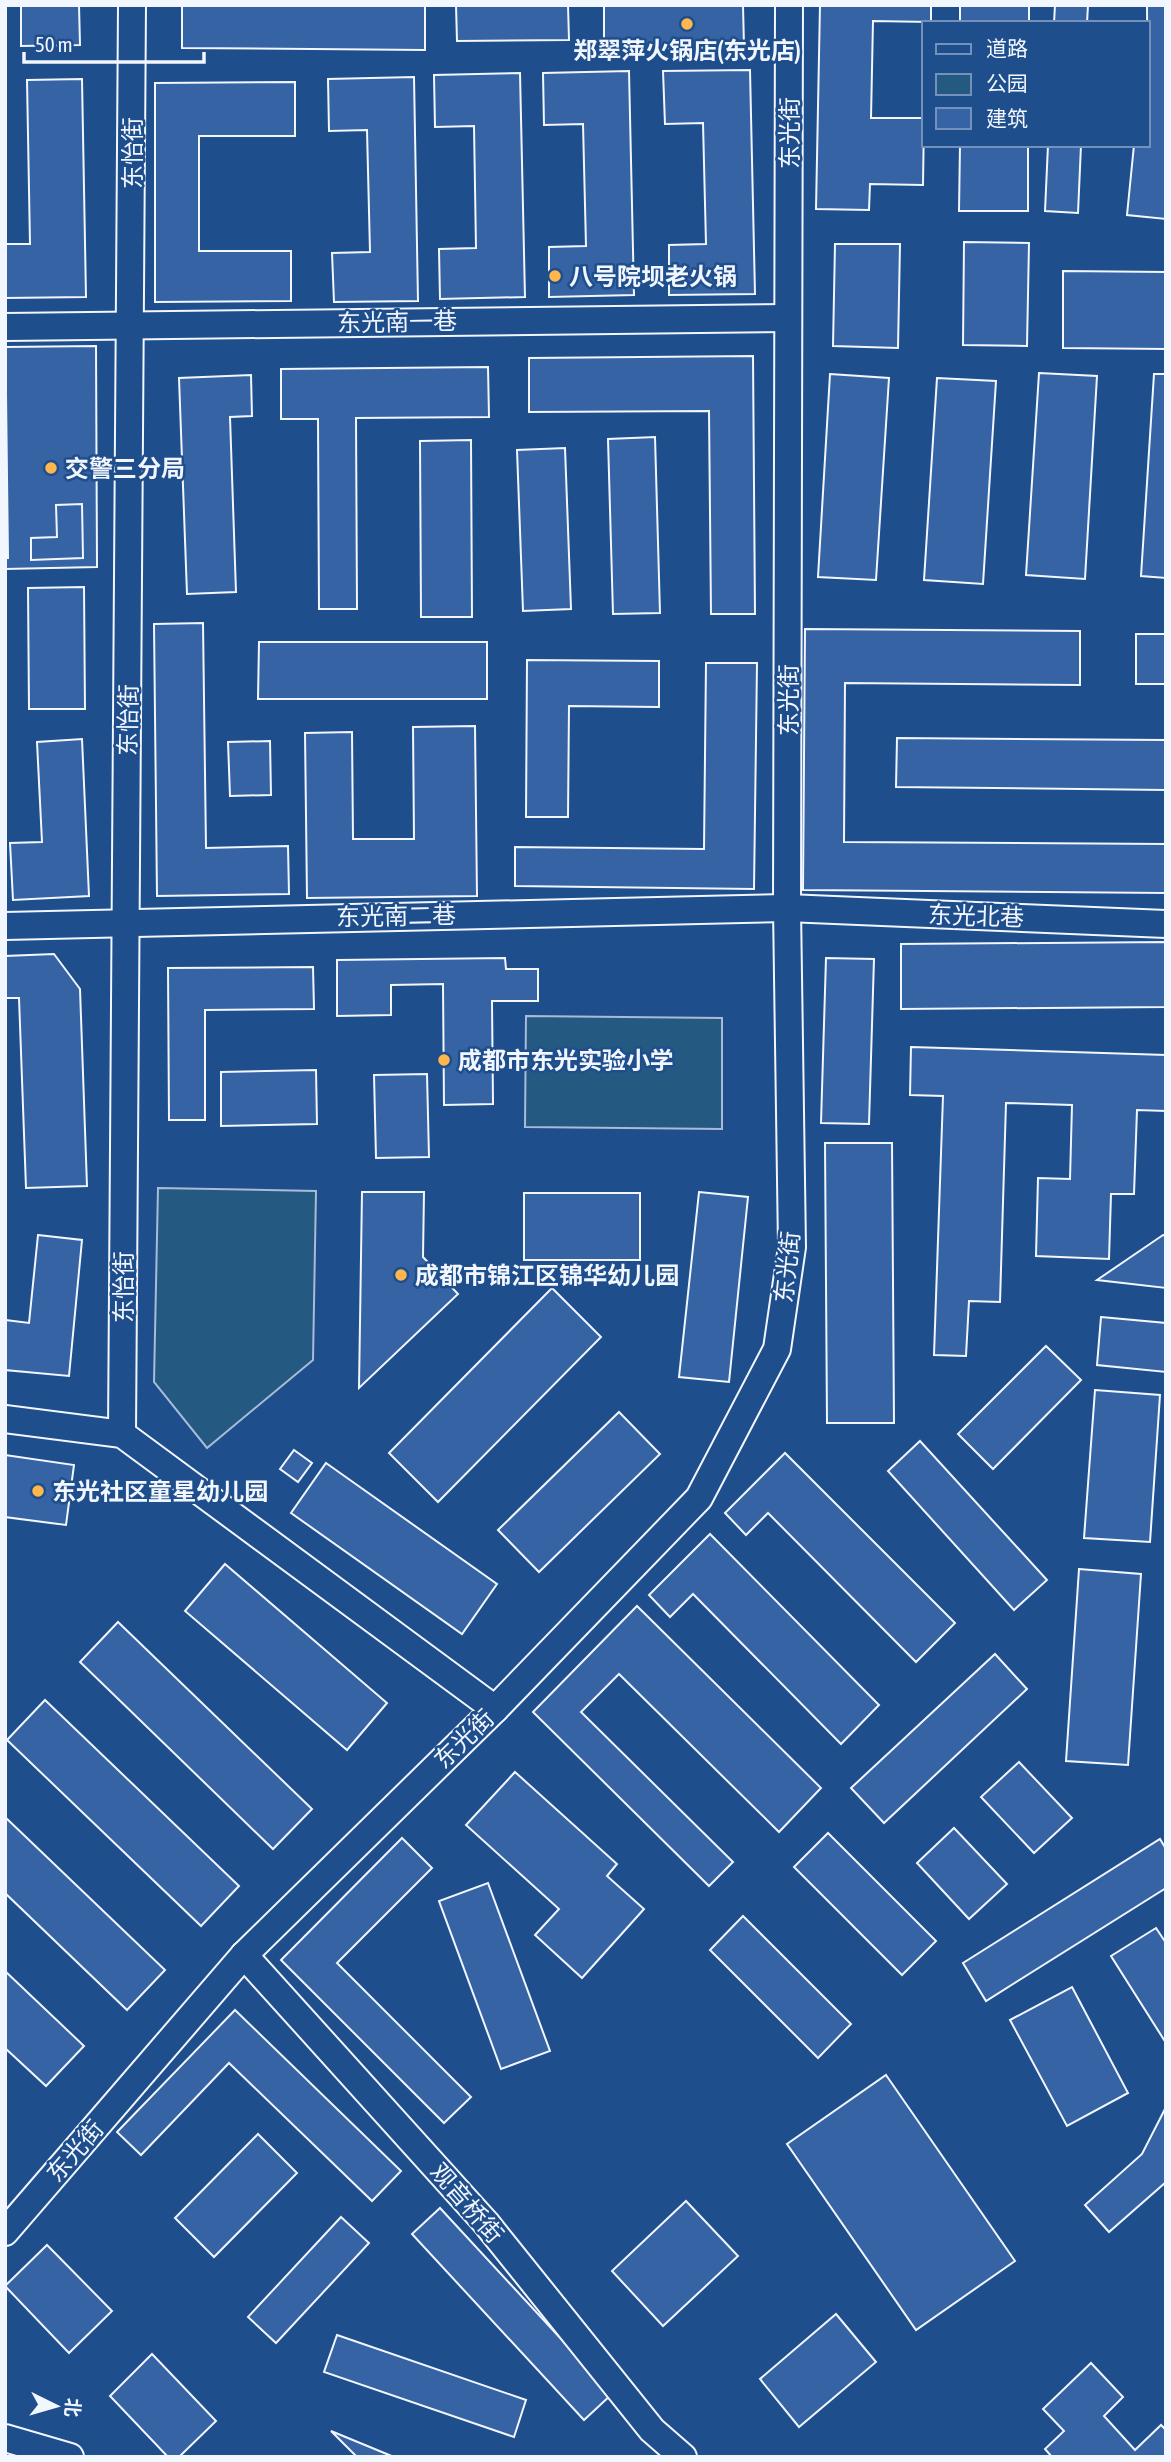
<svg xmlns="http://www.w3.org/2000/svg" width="1171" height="2462" viewBox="0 0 1171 2462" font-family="'Asap Condensed','Noto Sans SC',sans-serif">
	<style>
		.green { fill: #245a82; stroke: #a8bbd7; stroke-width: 2 }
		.building { fill: #3563a3; stroke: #f2f6ff; stroke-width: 2 }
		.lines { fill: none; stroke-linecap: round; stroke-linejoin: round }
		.minor-casing { stroke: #f2f6ff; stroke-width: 30 }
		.minor { stroke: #1f4e8c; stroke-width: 26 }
		.poi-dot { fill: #ffb74d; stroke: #1f4e8c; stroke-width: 2.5 }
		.labels { text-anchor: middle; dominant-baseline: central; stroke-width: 5; stroke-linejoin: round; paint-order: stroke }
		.poi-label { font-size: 24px; font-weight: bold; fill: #f2f6ff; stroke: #1f4e8c; text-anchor: start }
		.street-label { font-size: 24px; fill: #f2f6ff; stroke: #1f4e8c }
	</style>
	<rect width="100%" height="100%" fill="#1f4e8c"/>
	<!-- green -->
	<g class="green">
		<polygon points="526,1016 722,1018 722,1129 525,1127"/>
		<polygon points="158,1188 316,1191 313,1360 207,1448 154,1382"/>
	</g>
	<!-- building -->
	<g class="building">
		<polygon points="21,5 79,5 80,45 21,46"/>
		<polygon points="182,5 425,5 425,50 182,48"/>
		<polygon points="456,5 568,5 569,40 457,41"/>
		<polygon points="604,5 743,5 744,47 604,49"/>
		<polygon points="820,5 931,5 931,22 873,21 871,118 924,118 923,185 870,184 869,210 816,209"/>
		<rect x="960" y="5" width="69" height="18"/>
		<polygon points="1055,5 1088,5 1087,23 1054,23"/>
		<polygon points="1147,5 1166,5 1166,219 1127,215 1134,145 1148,145"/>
		<polygon points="750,70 755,294 669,295 669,245 706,244 703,123 665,124 663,71"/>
		<polygon points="629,71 634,295 549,297 549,247 586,246 583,124 544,125 543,73"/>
		<polygon points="520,73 525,297 440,299 439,249 476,248 474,126 435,127 434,75"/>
		<polygon points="414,77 418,301 334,302 332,253 370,252 367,130 329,131 328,79"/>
		<polygon points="82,79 86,297 5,298 5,244 30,244 27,80"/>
		<polygon points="295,82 295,136 199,136 199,251 291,251 291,301 155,302 155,83"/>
		<polygon points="960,145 1028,145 1028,211 959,211"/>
		<polygon points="1048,145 1081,145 1078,213 1045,211"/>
		<polygon points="964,242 1029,243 1027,346 963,345"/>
		<polygon points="835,244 900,244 898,348 833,346"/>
		<polygon points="1063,271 1166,272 1166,349 1063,348"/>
		<polygon points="96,346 97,567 5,569 5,347"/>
		<polygon points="753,356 755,614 711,614 709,411 529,412 529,358"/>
		<polygon points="488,367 489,417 356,418 357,609 319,609 318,419 281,419 281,369"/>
		<polygon points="1039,373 1097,376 1085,579 1026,575"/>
		<polygon points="830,374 889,378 876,580 818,577"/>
		<polygon points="1154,374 1166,374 1166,578 1141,576"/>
		<polygon points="251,375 252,416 230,417 236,592 187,594 179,378"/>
		<polygon points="937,378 996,381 983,584 924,580"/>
		<polygon points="6,394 8,558 5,558 5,394"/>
		<polygon points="655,437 660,613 613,614 608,439"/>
		<polygon points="471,440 472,617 421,617 420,441"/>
		<polygon points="565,448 571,609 523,611 517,450"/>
		<polygon points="82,504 83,558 31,560 31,538 57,537 56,505"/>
		<polygon points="84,587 85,709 29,709 28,588"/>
		<polygon points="203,623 206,848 288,846 289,894 157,896 154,624"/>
		<polygon points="805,629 1080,631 1080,685 845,683 844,842 1166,844 1166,893 803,890"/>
		<rect x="1136" y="634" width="30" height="50"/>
		<polygon points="259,642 487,642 487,699 258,699"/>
		<polygon points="527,660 659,661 659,707 569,706 568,817 526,817"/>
		<polygon points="706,663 757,663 754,889 515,886 515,847 704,849"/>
		<polygon points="475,726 477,896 307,898 305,733 352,732 353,839 414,839 413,727"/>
		<polygon points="897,738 1166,740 1166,790 896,787"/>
		<polygon points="82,739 89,896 13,900 10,843 42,842 37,742"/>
		<polygon points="270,741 271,795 230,796 228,742"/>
		<polygon points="1166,942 1166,1007 901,1009 901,944"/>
		<polygon points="54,954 80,989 87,1186 26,1188 19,998 5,998 5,956"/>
		<polygon points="505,958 506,969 538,969 538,1001 492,1001 493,1104 444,1105 443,984 391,985 391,1015 337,1016 337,960"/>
		<polygon points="826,958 874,959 869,1124 821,1123"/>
		<polygon points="313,967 314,1009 205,1010 205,1120 169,1120 168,968"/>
		<polygon points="911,1047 1166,1055 1166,1111 1137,1110 1134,1194 1111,1194 1109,1259 1036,1256 1038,1178 1070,1179 1072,1105 1006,1103 1000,1302 969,1301 966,1356 934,1355 943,1096 910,1095"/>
		<polygon points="316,1070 317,1124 221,1126 221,1072"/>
		<polygon points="427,1074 429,1157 376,1158 374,1075"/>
		<polygon points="825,1143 892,1143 894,1423 827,1423"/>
		<polygon points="362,1192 424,1192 423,1257 458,1294 359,1388"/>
		<polygon points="699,1192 748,1197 729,1382 679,1377"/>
		<rect x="524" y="1193" width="116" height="67"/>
		<polygon points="38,1235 82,1240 69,1376 5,1370 5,1320 29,1323"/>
		<polygon points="1163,1235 1166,1236 1166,1288 1097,1280"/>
		<polygon points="552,1288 601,1337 438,1502 389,1453"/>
		<polygon points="1101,1317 1166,1323 1166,1372 1097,1365"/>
		<polygon points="1046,1346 1081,1380 993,1469 958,1434"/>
		<polygon points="1095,1390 1160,1395 1150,1542 1084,1538"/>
		<polygon points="619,1412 660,1454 539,1572 498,1530"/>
		<polygon points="920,1441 1047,1580 1014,1610 888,1471"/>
		<polygon points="294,1450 312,1463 298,1482 280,1469"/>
		<polygon points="785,1453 955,1623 916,1662 768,1513 746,1535 725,1513"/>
		<polygon points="5,1455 74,1465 66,1525 5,1517"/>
		<polygon points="326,1463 497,1584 462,1634 291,1513"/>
		<polygon points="710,1534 879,1705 841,1744 693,1594 670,1617 649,1595"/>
		<polygon points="225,1564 387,1703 347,1750 185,1611"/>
		<polygon points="1079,1569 1141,1574 1128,1765 1066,1761"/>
		<polygon points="637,1606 821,1788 779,1832 619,1674 581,1712 733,1862 709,1886 533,1712"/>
		<polygon points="118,1622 312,1809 273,1849 80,1662"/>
		<polygon points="995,1654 1027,1689 884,1823 851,1788"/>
		<polygon points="45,1700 239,1886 201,1926 7,1740"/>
		<polygon points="1019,1762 1072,1818 1034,1853 981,1797"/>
		<polygon points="515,1772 617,1864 607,1876 644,1909 582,1978 535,1935 559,1909 466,1825"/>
		<polygon points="5,1817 165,1970 127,2010 5,1893"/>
		<polygon points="954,1828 1007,1884 969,1919 917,1863"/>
		<polygon points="828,1833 936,1941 902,1975 794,1867"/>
		<polygon points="402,1838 432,1868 337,1963 471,2097 444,2123 281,1960"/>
		<polygon points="1160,1839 1166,1849 1166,1888 986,2001 963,1963"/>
		<polygon points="488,1883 550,2051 501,2069 439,1901"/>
		<polygon points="743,1916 851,2024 818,2058 710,1950"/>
		<polygon points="1156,1928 1166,1943 1166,2043 1111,1956"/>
		<polygon points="5,1971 84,2046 46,2086 5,2048"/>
		<polygon points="1072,1987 1128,2093 1067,2126 1010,2020"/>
		<polygon points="235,2010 401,2171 372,2201 229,2063 141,2155 117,2132"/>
		<polygon points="886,2075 1015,2261 916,2330 787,2144"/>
		<polygon points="1166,2107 1166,2182 1109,2232 1085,2205 1142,2154"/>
		<polygon points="258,2134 297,2173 214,2257 175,2218"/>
		<polygon points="686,2201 738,2256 663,2326 612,2271"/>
		<polygon points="440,2208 612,2394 584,2420 412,2234"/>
		<polygon points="341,2217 369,2243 276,2343 248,2317"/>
		<polygon points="47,2245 112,2311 69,2353 5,2286"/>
		<polygon points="836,2314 876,2362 799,2427 760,2379"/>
		<polygon points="337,2335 526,2400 514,2437 324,2372"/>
		<polygon points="152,2354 216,2421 179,2457 168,2457 110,2396"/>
		<polygon points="1091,2363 1123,2397 1104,2416 1135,2450 1161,2425 1166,2430 1166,2457 1052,2457 1045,2449 1064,2431 1043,2409"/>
		<polygon points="331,2431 394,2457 357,2457"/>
	</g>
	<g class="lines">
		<!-- minor casing -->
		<g class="minor-casing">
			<g id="minor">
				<polyline points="5,327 788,318"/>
				<polyline points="5,926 787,908 1166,924"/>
				<polyline points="5,1419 122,1434 495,1709"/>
				<polyline points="122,1434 132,5"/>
				<polyline points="244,1955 486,2223 652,2430 683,2457"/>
				<polyline points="5,2232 244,1955 495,1709 699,1498 777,1349 792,1247 787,908 789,5"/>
				<polyline points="5,2438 70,2457"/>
			</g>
		</g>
		<!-- minor -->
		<use href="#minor" class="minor"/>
	</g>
	<!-- markers -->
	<g class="poi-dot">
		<circle cx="687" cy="24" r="7"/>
		<circle cx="555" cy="276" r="7"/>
		<circle cx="51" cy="468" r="7"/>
		<circle cx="444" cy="1060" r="7"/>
		<circle cx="401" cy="1275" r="7"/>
		<circle cx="38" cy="1491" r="7"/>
	</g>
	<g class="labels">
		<!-- poi labels -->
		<g class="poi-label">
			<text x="687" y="50" text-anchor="middle">郑翠萍火锅店(东光店)</text>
			<text x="569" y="276">八号院坝老火锅</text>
			<text x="65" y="468">交警三分局</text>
			<text x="458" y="1060">成都市东光实验小学</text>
			<text x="415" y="1275">成都市锦江区锦华幼儿园</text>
			<text x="52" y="1491">东光社区童星幼儿园</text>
		</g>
		<!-- street labels -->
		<g class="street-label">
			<text transform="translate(789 133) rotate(-90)">东光街</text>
			<text transform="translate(132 153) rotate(-90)">东怡街</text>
			<text transform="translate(397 322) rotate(-1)">东光南一巷</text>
			<text transform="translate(788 700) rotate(-90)">东光街</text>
			<text transform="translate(128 720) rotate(-89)">东怡街</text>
			<text transform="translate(396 916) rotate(-1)">东光南二巷</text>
			<text transform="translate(976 916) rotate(2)">东光北巷</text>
			<text transform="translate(787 1267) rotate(-84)">东光街</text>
			<text transform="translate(123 1287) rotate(-90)">东怡街</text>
			<text transform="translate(464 1739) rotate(-44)">东光街</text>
			<text transform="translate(75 2151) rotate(-49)">东光街</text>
			<text transform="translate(467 2203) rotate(49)">观音桥街</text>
		</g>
	</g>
	<!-- border -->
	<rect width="1171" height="2462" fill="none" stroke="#f2f6ff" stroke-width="14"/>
	<!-- legend -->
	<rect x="922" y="21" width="228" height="126" fill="#1f4e8c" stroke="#7391ba" stroke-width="2"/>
	<rect x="936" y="44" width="35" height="10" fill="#1f4e8c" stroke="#7391ba" stroke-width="2"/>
	<text x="986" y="56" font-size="21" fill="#f2f6ff">道路</text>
	<rect x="936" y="74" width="35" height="21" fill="#245a82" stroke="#7391ba" stroke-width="2"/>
	<text x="986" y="91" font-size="21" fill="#f2f6ff">公园</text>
	<rect x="936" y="108" width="35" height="21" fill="#3563a3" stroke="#7391ba" stroke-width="2"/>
	<text x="986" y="126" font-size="21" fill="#f2f6ff">建筑</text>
	<!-- north arrow -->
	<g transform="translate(56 2406) rotate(95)" stroke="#1f4e8c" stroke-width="5" paint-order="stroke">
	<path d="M0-5L12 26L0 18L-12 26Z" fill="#f2f6ff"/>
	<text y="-10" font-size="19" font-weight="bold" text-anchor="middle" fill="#f2f6ff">北</text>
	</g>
	<!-- scale -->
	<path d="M24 52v10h180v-10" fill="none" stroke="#f2f6ff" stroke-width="3.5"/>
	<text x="35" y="52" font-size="21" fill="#f2f6ff" stroke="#1f4e8c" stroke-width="5" paint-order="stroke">50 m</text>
</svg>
